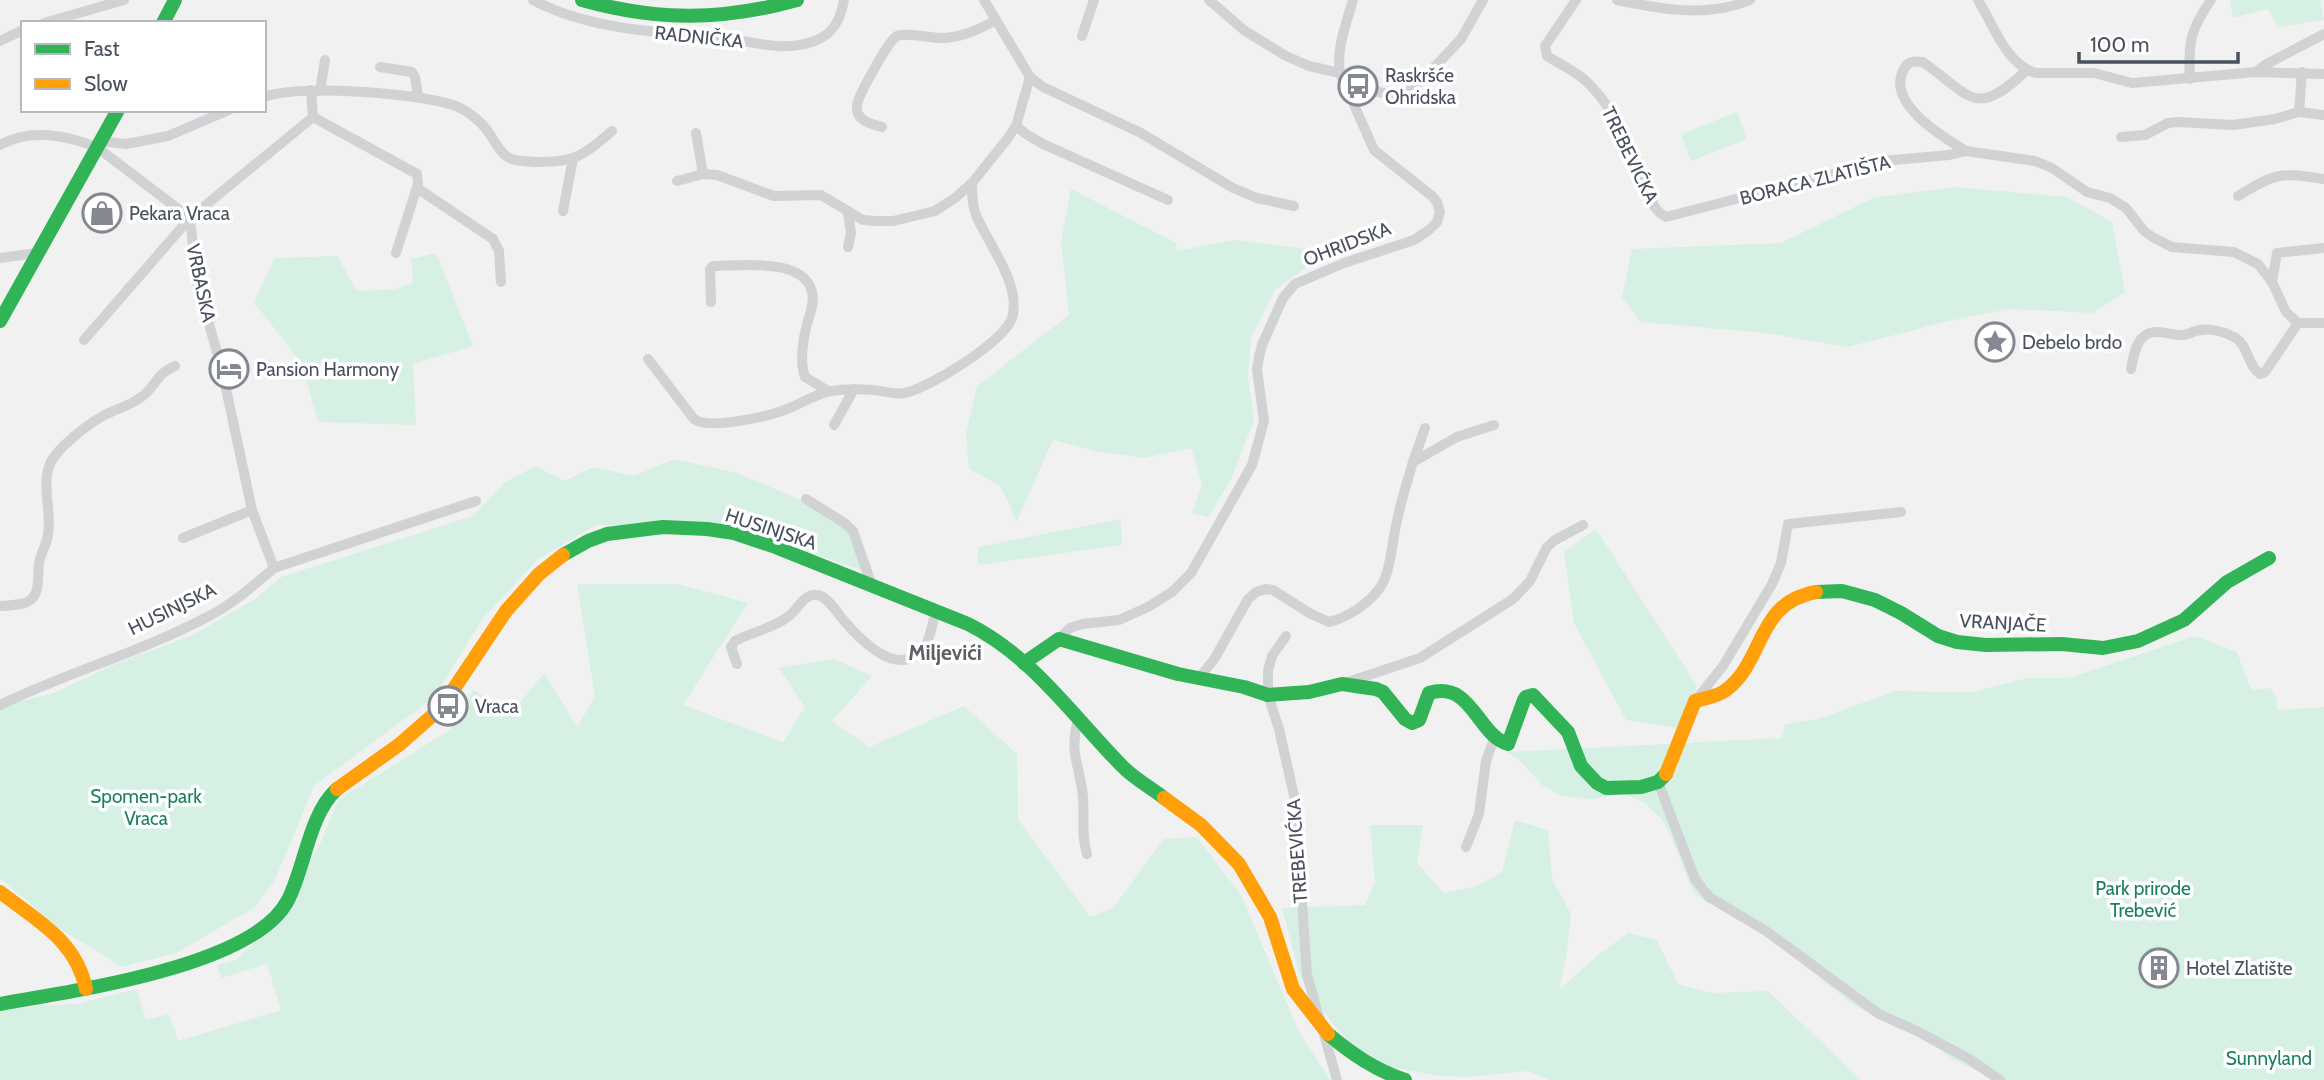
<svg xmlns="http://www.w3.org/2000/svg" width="2324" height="1080" viewBox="0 0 2324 1080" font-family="Cabin,sans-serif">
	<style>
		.green { fill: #d7f0e4 }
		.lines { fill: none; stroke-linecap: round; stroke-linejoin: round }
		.street { stroke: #d0d2d4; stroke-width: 10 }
		.fast { stroke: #30b455; stroke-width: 14 }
		.slow { stroke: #ff9f0a; stroke-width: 14 }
		.labels { text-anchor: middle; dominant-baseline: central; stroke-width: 7; stroke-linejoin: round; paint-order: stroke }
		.street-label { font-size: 19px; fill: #49505e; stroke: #fff }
		.poi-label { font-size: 19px; fill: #49505e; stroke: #fff; text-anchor: start }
		.park-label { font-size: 19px; fill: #1a7f5d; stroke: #fff }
		.neighbourhood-label { font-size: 21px; font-weight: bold; fill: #5d5f65; stroke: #fff }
	</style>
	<rect width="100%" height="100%" fill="#f2f1f1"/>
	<!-- green -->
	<g class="green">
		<polygon points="2230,0 2320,0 2324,20 2278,27 2268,9 2233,18"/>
		<polygon points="1737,112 1747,139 1691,161 1681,134"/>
		<polygon points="1954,187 2067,197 2112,222 2125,292 2092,313 2009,309 1949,321 1847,347 1766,333 1640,322 1622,297 1632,249 1781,243 1873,198"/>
		<polygon points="1071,189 1176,243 1177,251 1235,240 1313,250 1314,262 1275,290 1251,338 1248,376 1254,420 1230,482 1208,517 1192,513 1202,484 1191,448 1144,458 1100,452 1053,440 1016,523 1010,505 999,485 969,469 966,433 977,386 1069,315 1061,242"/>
		<polygon points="436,253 473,346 413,364 416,425 318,422 302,364 254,302 275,258 337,256 357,291 395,289 413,283 411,259"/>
		<polygon points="674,459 737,473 808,503 848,529 864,571 734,527 596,525 538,559 484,617 433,698 314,786 275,880 254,908 176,953 122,967 57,927 0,878 0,706 51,694 120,662 193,635 255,599 281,577 473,516 505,482 536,466 564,481 593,467 634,476"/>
		<polygon points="1121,519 1122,545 978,565 978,547"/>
		<polygon points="1596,529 1697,686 1677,728 1626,720 1574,623 1564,552"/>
		<polygon points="577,584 678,584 748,603 683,705 783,742 805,707 779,668 834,659 872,676 832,721 869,747 964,706 1017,754 1018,819 1090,917 1113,908 1164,839 1197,837 1241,895 1299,1032 1330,1080 0,1080 0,1011 16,1007 76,1004 137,989 146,1020 169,1014 178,1041 281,1010 267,964 221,978 217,965 236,960 276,923 320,844 338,800 451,729 473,690 512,713 544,673 577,727 595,697"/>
		<polygon points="2195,636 2237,652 2251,690 2271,688 2277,699 2277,710 2324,707 2324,1080 1998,1080 1951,1059 1928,1040 1889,1024 1852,1004 1774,941 1733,916 1701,899 1693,891 1668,830 1661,819 1645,803 1625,794 1591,799 1561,796 1543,786 1519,760 1507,752 1782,738 1785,724 1818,719 1895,691 1973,692 2027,678 2069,678"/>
		<polygon points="1515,820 1548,830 1552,879 1571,914 1567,953 1559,990 1598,955 1628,933 1657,940 1678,984 1712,993 1768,991 1861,1080 1550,1080 1528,1071 1466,1077 1439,1076 1391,1067 1357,1049 1332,1023 1300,976 1282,908 1365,905 1375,882 1370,825 1423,825 1417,863 1444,893 1476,886 1502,872"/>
	</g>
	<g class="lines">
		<!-- street -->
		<g class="street">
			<path d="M533 0C567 18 610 27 648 31 669 34 691 33 713 36 747 40 786 55 819 39 835 32 841 17 844 0"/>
			<polyline points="1209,0 1245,31 1286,56 1309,66 1340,73 1359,88 1394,95 1408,92 1427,75 1461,39 1483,0"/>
			<path d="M1576 0 1545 46 1547 56C1561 65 1578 72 1589 84 1621 115 1636 165 1654 206L1660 213 1666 217 1883 161 1949 155 1966 151 2035 161 2052 168 2087 192 2110 198 2126 208 2144 231 2154 238 2172 247 2234 252 2258 264 2272 282 2286 312 2298 323H2324"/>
			<path d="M1617 0C1660 9 1708 18 1750 0"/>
			<path d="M1978 0C1993 24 2006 65 2036 73H2094L2132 83 2256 72 2324 74"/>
			<polyline points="44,23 124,0"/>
			<polyline points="1082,36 1094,0"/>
			<polyline points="0,41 23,30"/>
			<polyline points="380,67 412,72 415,77 418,96"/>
			<polyline points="2256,72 2265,65 2324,34"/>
			<polyline points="1030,77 1043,87 1141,133 1233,188 1257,198 1294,206"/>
			<path d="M2190 79C2188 43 2190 30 2211 0"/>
			<polyline points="320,91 325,60"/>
			<path d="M264 97C300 84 420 93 456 106 468 111 482 122 489 133 494 140 498 149 505 155 513 162 524 161 535 162 574 163 583 156 612 131"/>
			<polyline points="2299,112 2302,72"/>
			<polyline points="313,117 417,174 418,184 396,253"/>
			<polyline points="1016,126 1026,134 1043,144 1168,200"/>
			<path d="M882 127C871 124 855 121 857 105 859 94 889 40 897 36 905 32 930 38 940 38 961 38 978 30 996 20"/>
			<polyline points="696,133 703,174"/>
			<polyline points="2121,137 2145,135 2168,123 2178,122 2233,125 2275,119 2299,112 2324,115"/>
			<polyline points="101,141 126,144 168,136 229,110"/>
			<path d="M0 145C30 128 68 135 98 148L190 218"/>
			<path d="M1966 151C1943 137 1885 103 1904 69 1908 61 1914 61 1923 62 1972 97 1975 119 2027 70"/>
			<polyline points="677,181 703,174 717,175 774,196 821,195 863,220 875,221 893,221 935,211 955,198 972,183 1008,138 1016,126 1030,77 984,0"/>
			<polyline points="417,188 493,239 499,251 501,282"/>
			<path d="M2238 196C2275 173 2281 172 2324 179"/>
			<polyline points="563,211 573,159"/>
			<polyline points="848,212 851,233 848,247"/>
			<polyline points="190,218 197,282 222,370 252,510 274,568"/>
			<polyline points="0,258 37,253"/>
			<polyline points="2272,282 2277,253 2324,248"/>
			<path d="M711 302 710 269 713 266C740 266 804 257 812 292 815 302 810 314 807 324 803 340 799 361 805 377L828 391"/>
			<polyline points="84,340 190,218 313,117 311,90"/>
			<path d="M648 359 694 419C708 430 764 417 782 411 798 406 814 394 831 391 844 389 860 389 873 390 884 391 894 395 905 393 929 388 1004 342 1012 318 1022 285 988 244 976 215 972 205 972 194 972 183"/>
			<path d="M2131 369C2133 359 2135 345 2142 338 2154 326 2170 336 2184 335 2189 334 2194 331 2200 330 2211 328 2226 332 2236 338 2249 347 2247 365 2260 374L2265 372 2298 323"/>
			<polyline points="834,425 854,389"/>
			<polyline points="1413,462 1425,428"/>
			<polyline points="806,499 843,522 853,531 872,586"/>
			<polyline points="183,538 252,510"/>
			<path d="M0 606C7 606 14 605 21 604 42 600 37 580 39 564 40 553 47 545 48 534 52 511 41 486 50 464 56 449 87 425 101 417 115 409 131 406 144 395 158 383 155 375 175 366"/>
			<polyline points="1286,636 1272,656 1268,671 1268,695 1279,729 1295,800 1307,975 1337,1080"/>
			<path d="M1059 639 1070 628 1082 624 1119 620 1148 607 1172 592 1191 573 1252 465 1264 421 1257 369 1259 357 1262 345 1283 298 1295 284 1344 263 1414 240 1429 230 1437 222 1440 212 1437 202 1432 196 1374 150 1340 73C1336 49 1346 24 1353 0"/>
			<path d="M737 664 731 647 735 641C752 632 774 628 789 616 798 609 805 592 818 595 828 597 838 614 845 622 860 639 892 673 917 655 930 646 932 624 936 610"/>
			<path d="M1199 678 1215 658 1248 599 1256 592 1266 589 1273 590 1311 614 1329 622C1347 618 1368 604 1379 589 1391 574 1392 540 1397 521 1401 501 1407 482 1413 462L1457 437 1494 425"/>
			<polyline points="1345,683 1420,658 1513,599 1530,581 1547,547 1555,540 1583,525"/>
			<polyline points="1695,701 1723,666 1772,584 1781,563 1788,524 1901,512"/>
			<path d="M0 705C68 672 142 652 209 616 233 604 254 585 274 568L476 501"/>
			<path d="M1078 719C1070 753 1077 757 1082 789 1086 811 1080 833 1087 854"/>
			<polyline points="1658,782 1695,879 1709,897 1766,931 1879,1014 1917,1031 1969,1059 2000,1080"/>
			<polyline points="1466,847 1479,814 1486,761 1494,739"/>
		</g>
		<!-- fast -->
		<g class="fast">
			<path d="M582 0C657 21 722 21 797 0"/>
			<polyline points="163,23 175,0"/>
			<polyline points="0,321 118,110"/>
			<path d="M563 555 588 541 607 534 663 527 707 529 734 533 773 546 968 624C1031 655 1073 716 1121 765 1133 778 1150 787 1164 798"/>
			<polyline points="1816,592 1842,591 1875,600 1901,613 1938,636 1957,642 1986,645 2062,644 2103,648 2138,641 2184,620 2227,582 2269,558"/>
			<path d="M1024 663 1059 639 1178 674 1244 687 1268 695 1309 692 1342 684 1376 689 1383 692 1405 719 1412 723 1419 720 1429 693C1472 680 1477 735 1508 744L1524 700 1526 697 1533 695 1568 732 1581 766 1597 783 1606 788 1641 787 1658 782 1666 774"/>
			<path d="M0 1004C71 991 254 967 288 900 305 867 309 814 337 789"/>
			<path d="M1328 1034C1352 1054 1375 1070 1405 1080"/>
		</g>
		<!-- slow -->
		<g class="slow">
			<path d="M1666 774 1695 701C1705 698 1717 697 1726 690 1765 661 1756 602 1816 592"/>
			<polyline points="337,789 400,744 441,708 506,611 539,574 563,555"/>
			<polyline points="1164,798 1201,825 1239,864 1270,917 1293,989 1328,1034"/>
			<path d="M0 892C37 921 76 940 86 989"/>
		</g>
	</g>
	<!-- icons -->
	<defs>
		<g id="bus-ring" transform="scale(2.0125)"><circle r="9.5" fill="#fff" stroke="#848891" stroke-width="1.5"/><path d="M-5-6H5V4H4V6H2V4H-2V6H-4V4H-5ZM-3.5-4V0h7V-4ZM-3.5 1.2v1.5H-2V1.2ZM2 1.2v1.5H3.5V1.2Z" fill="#848891"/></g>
		<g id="shop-ring" transform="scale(2.0125)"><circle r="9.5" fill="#fff" stroke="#848891" stroke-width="1.5"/><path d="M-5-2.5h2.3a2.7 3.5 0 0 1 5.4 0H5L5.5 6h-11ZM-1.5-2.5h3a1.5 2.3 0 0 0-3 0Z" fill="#848891"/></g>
		<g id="sight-ring" transform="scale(2.0125)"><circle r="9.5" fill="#fff" stroke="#848891" stroke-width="1.5"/><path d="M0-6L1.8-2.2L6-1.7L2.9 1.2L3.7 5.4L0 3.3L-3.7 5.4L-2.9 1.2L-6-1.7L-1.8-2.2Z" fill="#848891"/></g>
		<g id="hotel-ring" transform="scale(2.0125)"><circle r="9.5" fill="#fff" stroke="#848891" stroke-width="1.5"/><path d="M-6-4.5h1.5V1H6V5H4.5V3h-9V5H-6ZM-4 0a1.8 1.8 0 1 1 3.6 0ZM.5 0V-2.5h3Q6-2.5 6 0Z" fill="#848891"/></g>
		<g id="building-ring" transform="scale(2.0125)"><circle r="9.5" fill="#fff" stroke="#848891" stroke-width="1.5"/><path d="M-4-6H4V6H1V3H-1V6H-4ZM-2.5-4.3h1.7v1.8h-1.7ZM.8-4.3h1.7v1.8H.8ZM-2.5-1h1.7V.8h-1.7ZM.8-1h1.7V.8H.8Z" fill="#848891"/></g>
	</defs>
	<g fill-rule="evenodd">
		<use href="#bus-ring" x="1358" y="86"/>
		<use href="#shop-ring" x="102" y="213"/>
		<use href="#sight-ring" x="1995" y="342"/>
		<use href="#hotel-ring" x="229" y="369"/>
		<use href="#bus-ring" x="448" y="706"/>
		<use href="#building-ring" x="2159" y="968"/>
	</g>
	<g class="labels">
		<!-- street labels -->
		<g class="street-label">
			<text transform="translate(699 37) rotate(6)">RADNIČKA</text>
			<text transform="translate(1630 155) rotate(64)">TREBEVIĆKA</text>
			<text transform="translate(1815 180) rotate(-14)">BORACA ZLATIŠTA</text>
			<text transform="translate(1347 244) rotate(-21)">OHRIDSKA</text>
			<text transform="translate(201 283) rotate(78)">VRBASKA</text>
			<text transform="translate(771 529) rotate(18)">HUSINJSKA</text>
			<text transform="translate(172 609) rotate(-26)">HUSINJSKA</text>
			<text transform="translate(2003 623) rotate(3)">VRANJAČE</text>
			<text transform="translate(1297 851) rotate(-94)">TREBEVIĆKA</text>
		</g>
		<!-- poi labels -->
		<g class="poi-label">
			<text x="1385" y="75">Raskršće<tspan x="1385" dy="22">Ohridska</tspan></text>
			<text x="129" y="213">Pekara Vraca</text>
			<text x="2022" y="342">Debelo brdo</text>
			<text x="256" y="369">Pansion Harmony</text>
			<text x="475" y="706">Vraca</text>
			<text x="2186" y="968">Hotel Zlatište</text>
		</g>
		<!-- park labels -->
		<g class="park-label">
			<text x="146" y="796">Spomen-park<tspan x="146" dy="22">Vraca</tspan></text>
			<text x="2143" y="888">Park prirode<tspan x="2143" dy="22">Trebević</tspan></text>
			<text x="2269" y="1058">Sunnyland</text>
		</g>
		<!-- neighbourhood labels -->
		<g class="neighbourhood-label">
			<text x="945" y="652">Miljevići</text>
		</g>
	</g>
	<!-- legend -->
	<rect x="21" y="21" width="245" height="91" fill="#ffffff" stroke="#b6b9bf" stroke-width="2"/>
	<rect x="35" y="44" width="35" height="10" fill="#30b455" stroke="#b6b9bf" stroke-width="2"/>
	<text x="84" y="56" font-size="21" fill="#49505e">Fast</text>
	<rect x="35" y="79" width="35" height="10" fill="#ff9f0a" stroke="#b6b9bf" stroke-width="2"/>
	<text x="84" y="91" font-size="21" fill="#49505e">Slow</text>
	<!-- scale -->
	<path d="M2079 52v10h159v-10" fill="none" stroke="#49505e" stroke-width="3.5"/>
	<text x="2090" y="52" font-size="21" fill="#49505e" stroke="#ffffff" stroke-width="5" paint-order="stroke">100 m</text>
</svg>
